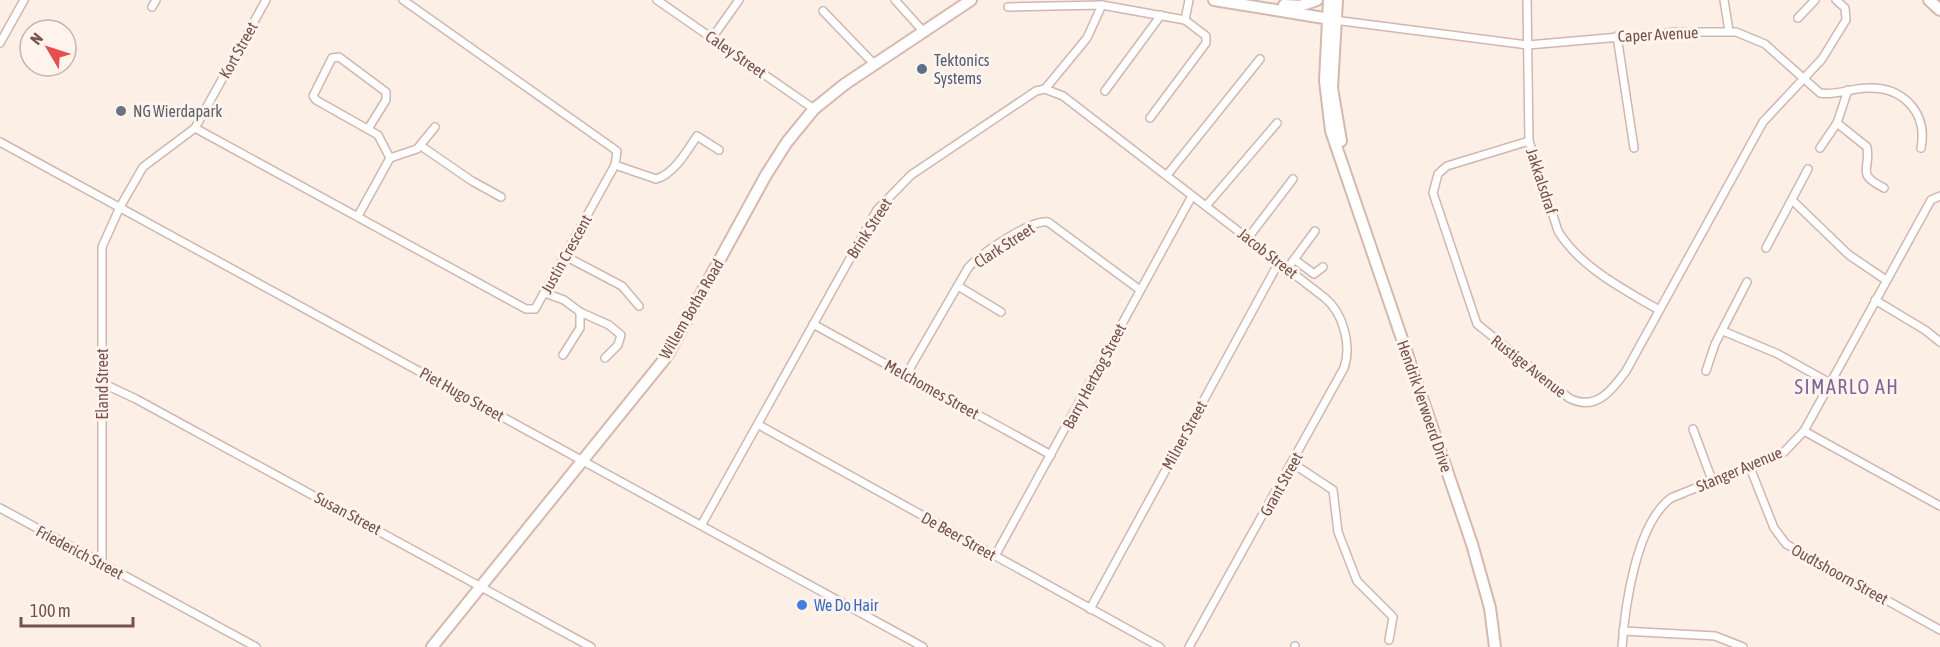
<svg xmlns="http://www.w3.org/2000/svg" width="1940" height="647" viewBox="0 0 1940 647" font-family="'Asap Condensed',sans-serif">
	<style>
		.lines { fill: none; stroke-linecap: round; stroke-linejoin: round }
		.street-casing { stroke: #d0b7af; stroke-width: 10 }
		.secondary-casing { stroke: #d6b8af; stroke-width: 14 }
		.street { stroke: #fff; stroke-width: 7 }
		.secondary { stroke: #fff; stroke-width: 10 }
		.service-dot { fill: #5c6f8a; stroke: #fff4ed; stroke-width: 2 }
		.worship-dot { fill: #6b7280; stroke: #fff4ed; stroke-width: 2 }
		.shop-dot { fill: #3f7fe0; stroke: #fff4ed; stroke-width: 2 }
		.labels { text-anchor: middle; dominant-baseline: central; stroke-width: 6; stroke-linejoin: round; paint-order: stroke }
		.street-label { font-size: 16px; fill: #76524b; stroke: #fff4ed }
		.service-label { font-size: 16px; fill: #4e5e75; stroke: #fff4ed; text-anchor: start }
		.worship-label { font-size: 16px; fill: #5b616d; stroke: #fff4ed; text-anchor: start }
		.shop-label { font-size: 16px; fill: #366cbe; stroke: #fff4ed; text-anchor: start }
		.quarter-label { font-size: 20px; letter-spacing: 1.5px; fill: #7e6699; stroke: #fff4ed }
	</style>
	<rect width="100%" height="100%" fill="#fcefe6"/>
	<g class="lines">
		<!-- street casing -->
		<g class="street-casing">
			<g id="street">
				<polyline points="657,0 814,109"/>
				<polyline points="895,0 923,31"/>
				<path d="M1527 0 1529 141 1558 231C1580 267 1623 289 1659 310"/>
				<polyline points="1724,0 1729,31"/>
				<polyline points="152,7 156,0"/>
				<polyline points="1008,7 1102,5 1185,20 1206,36 1206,43 1150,118"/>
				<polyline points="823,11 874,64"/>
				<polyline points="1798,18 1815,0"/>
				<polyline points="1185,20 1189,0"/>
				<path d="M1334 20 1528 45 1677 32H1736L1765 44 1820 93C1835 96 1852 88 1867 88 1903 86 1928 113 1921 148"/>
				<polyline points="1617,36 1634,148"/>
				<polyline points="712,38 739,0"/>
				<polyline points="0,43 24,0"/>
				<polyline points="1045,89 1087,38 1102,5"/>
				<polyline points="1105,91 1161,15"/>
				<path d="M1837 123 1867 147C1871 171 1855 173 1884 188"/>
				<polyline points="195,128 526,309 535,309 615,165 617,151 403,0"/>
				<polyline points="368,129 386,100 386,92 339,57 332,58 313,96 316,100 378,135 390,158"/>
				<path d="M1529 141 1447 166 1438 174 1433 193 1477 324 1569 398C1596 412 1612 390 1626 371L1763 122 1822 59 1846 20 1845 8 1836 0"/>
				<polyline points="0,142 923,647"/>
				<polyline points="421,146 472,181 501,197"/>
				<polyline points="1820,148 1837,123 1848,90"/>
				<polyline points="390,158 417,149 435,127"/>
				<path d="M615 165 656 179C674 174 687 151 697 136L719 150"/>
				<polyline points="1167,175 1260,59"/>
				<polyline points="1792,200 1849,255 1886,280"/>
				<polyline points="1206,206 1277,123"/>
				<polyline points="358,216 390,158"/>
				<polyline points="1248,238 1293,179"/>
				<polyline points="1766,248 1808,169"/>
				<polyline points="565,256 622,286 639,306"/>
				<polyline points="1294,259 1314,274 1323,267"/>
				<polyline points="1287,269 1315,231"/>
				<polyline points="958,286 1001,312"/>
				<polyline points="545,293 564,300 580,312 580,328 563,355"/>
				<polyline points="1875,300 1925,330 1940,342"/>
				<polyline points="580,312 609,325 621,335 618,345 605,358"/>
				<polyline points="813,324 1051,455"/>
				<polyline points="1723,331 1778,354 1830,383"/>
				<polyline points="1706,371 1715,344 1747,282"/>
				<path d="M906 375 968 268C979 255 1031 219 1048 222L1140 290"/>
				<polyline points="102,383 136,399 591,647"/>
				<polyline points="759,425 1160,647"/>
				<polyline points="1693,429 1712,480"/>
				<polyline points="1804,431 1940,506"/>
				<polyline points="1292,463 1333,490 1338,532 1357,581 1393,617 1389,640"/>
				<polyline points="1749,465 1774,528 1786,544 1940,630"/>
				<polyline points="0,508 256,647"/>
				<path d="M702 524 877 210 911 175 1036 91 1045 89 1063 96 1325 298C1343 313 1352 345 1344 368L1189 647"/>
				<polyline points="995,556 1192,196"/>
				<polyline points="102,564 102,247 120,207 143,167 195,128 266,0"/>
				<polyline points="1090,609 1279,262"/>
				<polyline points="1623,631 1715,636 1743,647"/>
				<polyline points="1295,647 1295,646"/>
				<path d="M1622 647C1625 606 1636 524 1671 498L1784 452 1804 431 1931 200 1940 196"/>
			</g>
		</g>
		<!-- secondary casing -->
		<g class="secondary-casing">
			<g id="secondary">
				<polyline points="1214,0 1330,19"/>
				<polyline points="1329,0 1325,81 1331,131 1472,544 1490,608 1495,647"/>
				<polyline points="1337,0 1332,88 1341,141"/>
				<polyline points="1929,0 1940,10"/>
				<polyline points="1284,5 1300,6 1317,0"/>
				<polyline points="432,647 667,356 766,175 787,142 814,109 845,84 971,0"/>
			</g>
		</g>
		<!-- street -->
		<use href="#street" class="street"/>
		<!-- secondary -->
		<use href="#secondary" class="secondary"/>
	</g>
	<!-- markers -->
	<circle class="service-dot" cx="922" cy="69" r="6"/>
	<circle class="worship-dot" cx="121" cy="111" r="6"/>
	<circle class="shop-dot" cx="802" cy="605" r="6"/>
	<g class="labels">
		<!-- street labels -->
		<g class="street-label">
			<text transform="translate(1658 34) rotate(-3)">Caper Avenue</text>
			<text transform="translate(238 50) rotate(-61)">Kort Street</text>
			<text transform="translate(736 54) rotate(35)">Caley Street</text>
			<text transform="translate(1542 181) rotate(72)">Jakkalsdraf</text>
			<text transform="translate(869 228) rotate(-57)">Brink Street</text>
			<text transform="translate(1004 245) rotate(-33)">Clark Street</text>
			<text transform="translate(1268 253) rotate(38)">Jacob Street</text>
			<text transform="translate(566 254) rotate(-61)">Justin Crescent</text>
			<text transform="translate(691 309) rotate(-60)">Willem Botha Road</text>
			<text transform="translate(1529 366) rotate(38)">Rustige Avenue</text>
			<text transform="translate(1094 376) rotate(-62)">Barry Hertzog Street</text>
			<text transform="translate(102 384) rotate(-90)">Eland Street</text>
			<text transform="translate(932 389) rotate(29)">Melchomes Street</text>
			<text transform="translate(462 394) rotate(29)">Piet Hugo Street</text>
			<text transform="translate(1425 406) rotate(71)">Hendrik Verwoerd Drive</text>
			<text transform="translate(1184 435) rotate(-61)">Milner Street</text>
			<text transform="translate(1739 469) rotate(-23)">Stanger Avenue</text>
			<text transform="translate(1281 484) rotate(-61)">Grant Street</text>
			<text transform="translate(348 513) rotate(28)">Susan Street</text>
			<text transform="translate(959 536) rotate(29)">De Beer Street</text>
			<text transform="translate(80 552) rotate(28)">Friederich Street</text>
			<text transform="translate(1840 574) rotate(29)">Oudtshoorn Street</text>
		</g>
		<!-- service labels -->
		<g class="service-label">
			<text x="934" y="60">Tektonics<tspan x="934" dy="18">Systems</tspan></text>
		</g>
		<!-- worship labels -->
		<g class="worship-label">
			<text x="133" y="111">NG Wierdapark</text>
		</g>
		<!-- shop labels -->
		<g class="shop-label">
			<text x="814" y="605">We Do Hair</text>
		</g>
		<!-- quarter labels -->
		<g class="quarter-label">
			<text x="1847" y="386">SIMARLO AH</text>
		</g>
	</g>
	<!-- north arrow -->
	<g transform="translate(48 48) rotate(309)"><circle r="28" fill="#fff4ed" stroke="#c8b3ac" stroke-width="1.5"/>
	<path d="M0-4.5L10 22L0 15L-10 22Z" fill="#e6504c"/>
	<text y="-9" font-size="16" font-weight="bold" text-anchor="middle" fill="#76524b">N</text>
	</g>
	<!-- scale -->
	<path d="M21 617v9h112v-9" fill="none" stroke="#76524b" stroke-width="3"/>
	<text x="30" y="617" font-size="18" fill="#76524b" stroke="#fff4ed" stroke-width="4.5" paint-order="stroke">100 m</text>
</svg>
